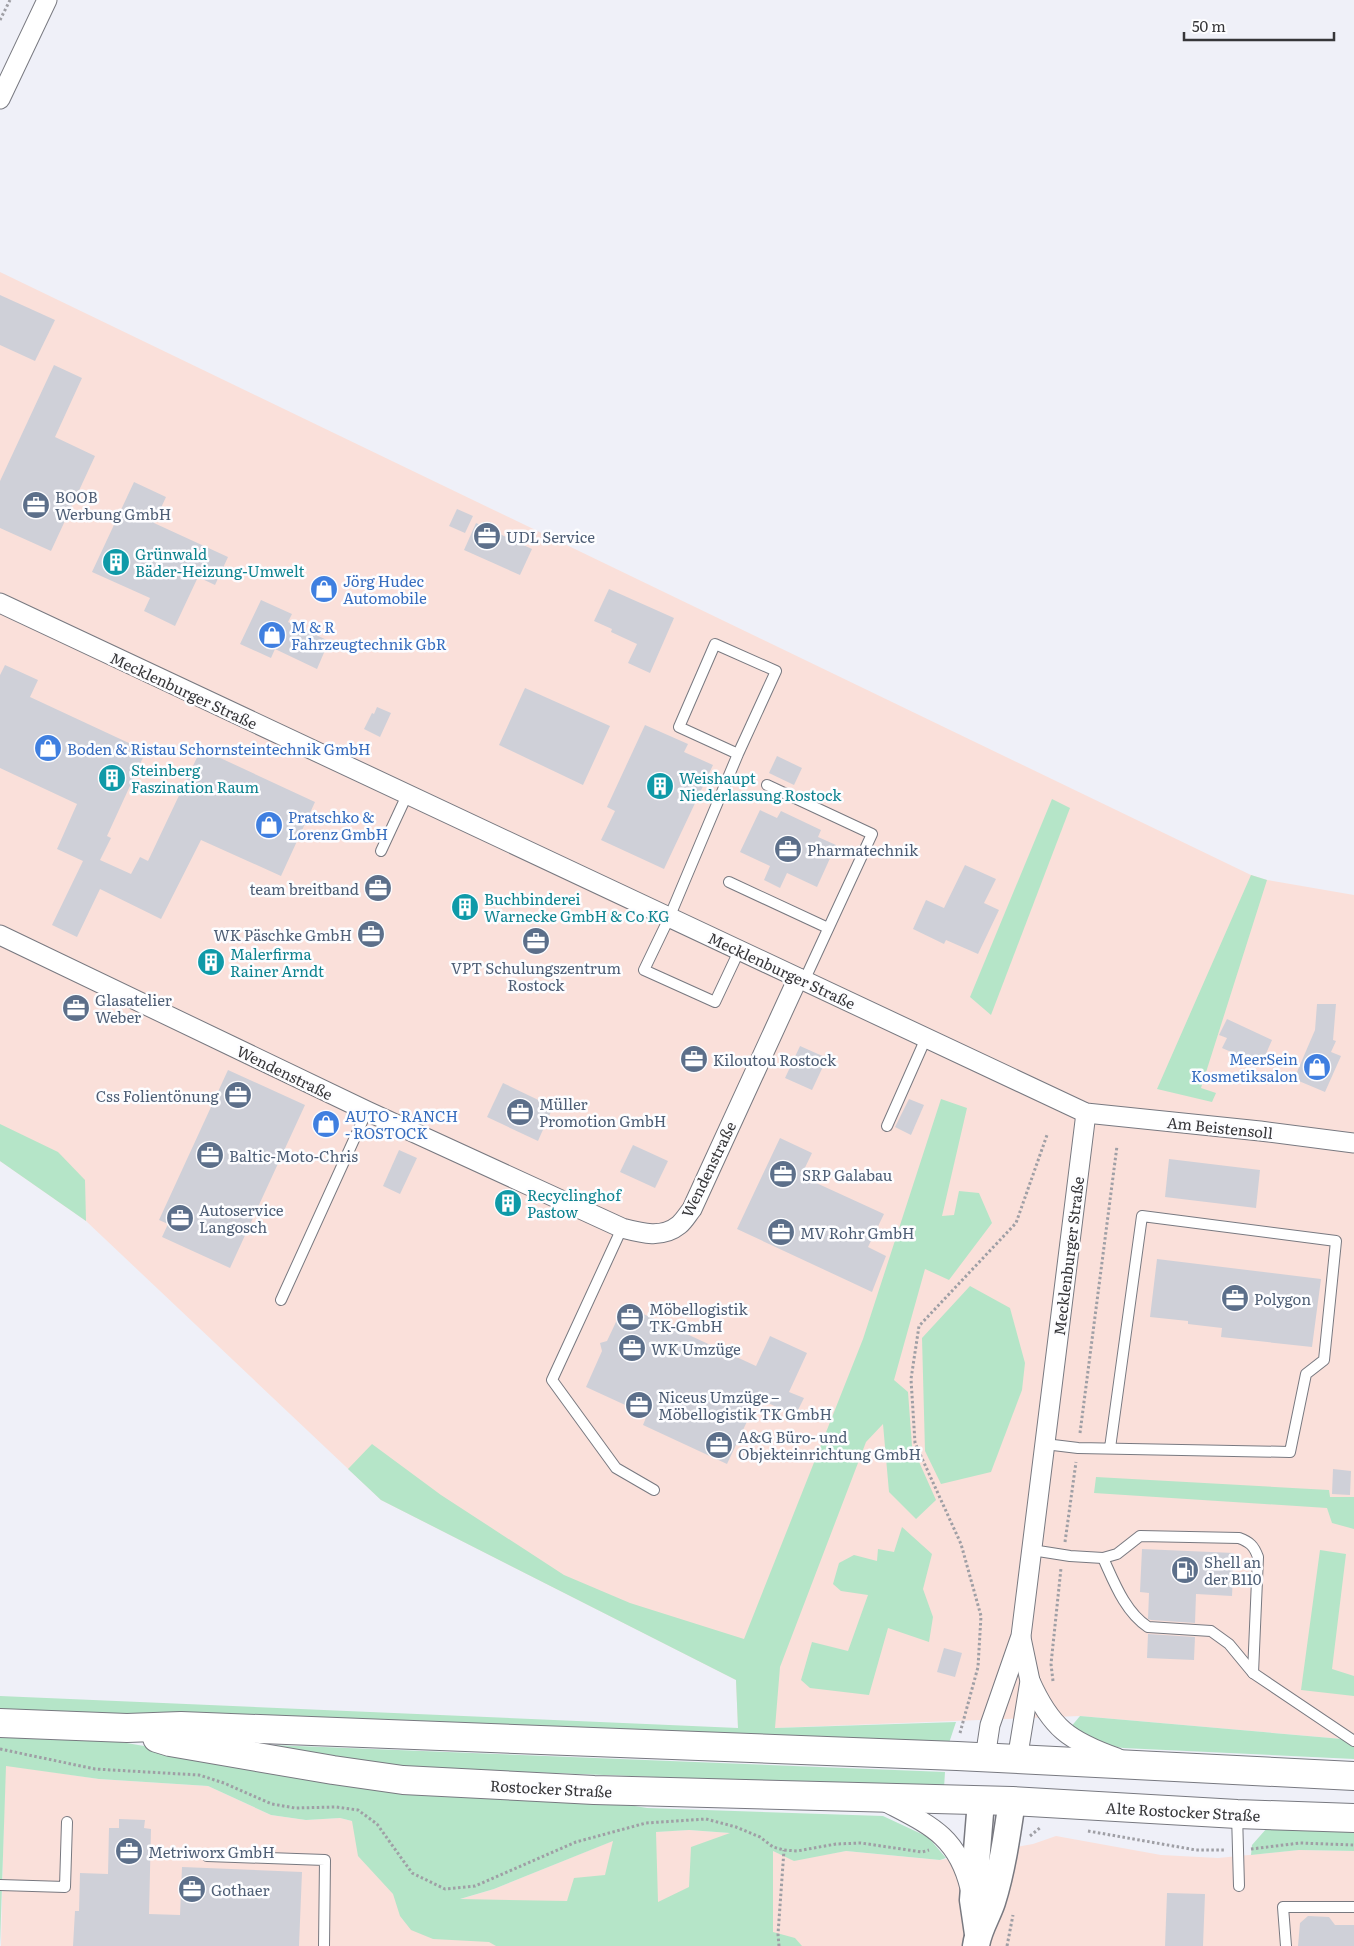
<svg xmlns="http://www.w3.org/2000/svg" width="1354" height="1946" viewBox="0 0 1354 1946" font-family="Literata,serif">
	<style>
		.commercial { fill: #fae0da }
		.green { fill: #b5e5c8; fill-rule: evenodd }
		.building { fill: #cfd0d8 }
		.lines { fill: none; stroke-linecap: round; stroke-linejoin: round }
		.lane-casing { stroke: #787980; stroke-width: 12 }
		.street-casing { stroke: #787980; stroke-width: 21 }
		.secondary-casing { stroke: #787980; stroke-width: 29 }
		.primary-casing { stroke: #787980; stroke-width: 30 }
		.path { stroke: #9f9fa5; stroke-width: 3; stroke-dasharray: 2.5 2.5; stroke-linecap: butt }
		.lane { stroke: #fff; stroke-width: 10 }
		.street { stroke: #fff; stroke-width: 19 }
		.secondary { stroke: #fff; stroke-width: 26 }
		.primary { stroke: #fff; stroke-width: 28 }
		.labels { text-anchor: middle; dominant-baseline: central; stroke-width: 5; stroke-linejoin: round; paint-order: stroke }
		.service-label { font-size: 15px; fill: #4e5e75; stroke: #fdfdff; text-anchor: start }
		.culture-label { font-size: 15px; fill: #0d838f; stroke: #fdfdff; text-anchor: start }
		.shop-label { font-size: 15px; fill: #366cbe; stroke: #fdfdff; text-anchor: start }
		.street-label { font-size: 15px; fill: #363639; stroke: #fdfdff }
	</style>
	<rect width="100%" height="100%" fill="#eff0f8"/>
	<!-- commercial -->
	<g class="commercial">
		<polygon points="0,272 1251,875 1267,880 1354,895 1354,1740 1080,1716 774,1728 738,1728 736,1680 381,1500 86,1221 0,1161"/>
		<polygon points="5,1765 99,1779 208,1786 271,1815 306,1820 340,1818 367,1825 457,1900 494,1889 632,1833 689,1830 731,1833 794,1860 846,1851 940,1860 1033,1844 1056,1836 1161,1855 1218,1858 1299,1850 1354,1851 1354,1946 1,1946"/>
	</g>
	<!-- green -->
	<g class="green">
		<polygon points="1052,799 1070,808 991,1015 970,997"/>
		<polygon points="1251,875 1267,880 1201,1088 1216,1093 1212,1102 1157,1089"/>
		<polygon points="941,1099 967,1108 942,1216 954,1215 959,1191 979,1193 992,1223 949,1280 925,1269 894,1380 908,1392 912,1446 936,1500 916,1519 889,1492 883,1424 866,1442 780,1667 775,1728 956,1722 947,1749 0,1712 0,1696 738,1728 736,1680 381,1500 348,1469 372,1444 441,1495 564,1575 630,1603 744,1639 863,1339"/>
		<polygon points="0,1124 58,1152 85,1180 86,1221 0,1161"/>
		<polygon points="970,1286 1010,1308 1025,1363 1022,1390 991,1472 941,1484 925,1451 922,1338"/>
		<polygon points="1096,1477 1329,1490 1330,1497 1354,1497 1354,1529 1332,1523 1327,1508 1094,1493"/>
		<polygon points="902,1527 932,1554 923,1589 933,1617 929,1642 888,1628 869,1695 810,1688 801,1680 812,1642 848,1651 868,1595 841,1591 833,1584 839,1563 854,1555 877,1561 878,1549 894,1552"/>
		<polygon points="1320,1550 1346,1554 1332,1669 1354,1676 1354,1696 1301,1690"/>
		<polygon points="1080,1716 1354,1740 1354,1759 1123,1748 1096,1743 1070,1728"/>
		<path d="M0 1735 103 1739 338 1779 573 1796 647 1808 883 1816 928 1837 946 1858 940 1860 846 1851 794 1861 773 1851V1932L795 1938 802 1946H496L489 1942 433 1939 411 1930 400 1916 393 1894 358 1856 352 1821 340 1818 306 1820 271 1815 208 1786 99 1779 6 1766 0 1946ZM689 1830 730 1833 691 1847 689 1887 658 1902 656 1832ZM613 1841 605 1875 574 1878 567 1901 460 1899 494 1889Z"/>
		<polygon points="250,1744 945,1772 944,1788 525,1772 432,1775"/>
		<polygon points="1267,1828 1354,1828 1354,1851 1299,1850 1251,1855 1252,1845"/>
	</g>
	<!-- building -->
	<g class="building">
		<polygon points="0,295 55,320 35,361 0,345"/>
		<polygon points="54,365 82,378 55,437 95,456 51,551 0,528 0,481"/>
		<polygon points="134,482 166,497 154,523 228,557 215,585 198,577 175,626 144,611 150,598 92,572"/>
		<polygon points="457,509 473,516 465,533 449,526"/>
		<polygon points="476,523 532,549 520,575 464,550"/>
		<polygon points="609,589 674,618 650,673 628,663 637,644 611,632 612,629 594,621"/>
		<polygon points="261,600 292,614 288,622 329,641 317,669 275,649 271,658 240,644"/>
		<polygon points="5,665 38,680 30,697 146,751 107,836 111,838 100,860 131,874 140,857 148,861 201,749 315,802 281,876 201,840 161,919 100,889 77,937 52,925 83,861 57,849 77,804 0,768 0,675"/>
		<polygon points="525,688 610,726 583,785 499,745"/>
		<polygon points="377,707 391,713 380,737 364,729 372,713 374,714"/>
		<polygon points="645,725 688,744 684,752 713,765 664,869 601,840 615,811 607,807"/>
		<polygon points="777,756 802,768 794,785 769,773"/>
		<polygon points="760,810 777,818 781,811 821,830 818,837 836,845 817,887 787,873 780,888 764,880 770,866 740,852"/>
		<polygon points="965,865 996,879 984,903 999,910 978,954 946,940 944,944 913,929 926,900 944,908"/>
		<polygon points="1317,1004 1336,1004 1333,1040 1336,1041 1331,1052 1341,1056 1325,1092 1294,1079 1315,1030"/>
		<polygon points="1227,1019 1272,1040 1261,1065 1222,1048 1227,1038 1219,1035"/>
		<polygon points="800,1046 827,1058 812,1090 785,1078"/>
		<polygon points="228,1070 305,1105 230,1268 162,1237 168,1224 159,1220"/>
		<polygon points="503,1083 553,1107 538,1141 487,1117"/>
		<polygon points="909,1099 924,1105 911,1135 895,1127"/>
		<polygon points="780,1138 812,1153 801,1176 884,1214 868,1247 886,1256 872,1292 737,1229"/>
		<polygon points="633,1145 668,1161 655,1188 620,1172"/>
		<polygon points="399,1150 417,1158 400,1194 383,1186"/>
		<polygon points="1169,1159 1260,1170 1256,1208 1165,1197"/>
		<polygon points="1157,1259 1321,1279 1312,1347 1221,1337 1222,1328 1188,1324 1188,1321 1150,1317"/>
		<polygon points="624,1305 756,1366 770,1336 807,1353 789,1392 804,1398 795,1416 758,1398 727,1464 643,1425 647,1415 586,1387 602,1351 600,1343 607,1341"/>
		<polygon points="1333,1469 1351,1471 1350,1495 1332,1494"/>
		<polygon points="1142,1549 1234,1553 1232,1596 1196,1594 1195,1623 1151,1620 1148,1619 1149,1593 1140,1592"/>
		<polygon points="1148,1634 1195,1637 1194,1660 1147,1658"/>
		<polygon points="944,1648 962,1653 955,1677 937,1672"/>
		<polygon points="119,1819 145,1820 144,1828 151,1829 149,1914 180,1915 182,1867 302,1872 299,1946 73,1946 75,1911 79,1911 80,1873 108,1874 109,1828 119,1828"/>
		<polygon points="1167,1893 1205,1894 1203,1946 1165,1946"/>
		<polygon points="1308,1916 1329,1917 1335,1925 1354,1925 1354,1946 1298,1946 1300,1923"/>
	</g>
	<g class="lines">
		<!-- lane casing -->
		<g class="lane-casing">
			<g id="lane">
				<polyline points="738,754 679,727 715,644 776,671 738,754 669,918 644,970 715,1002 739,951"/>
				<polyline points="767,785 872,834 804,981"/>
				<polyline points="381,851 407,795"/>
				<polyline points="729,882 828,928"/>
				<polyline points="887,1126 926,1038"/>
				<polyline points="622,1228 552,1380 616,1468 654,1490"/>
				<polyline points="281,1300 367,1111"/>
				<polyline points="1045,1444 1078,1448 1290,1452 1306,1374 1324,1360 1336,1241 1142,1216 1110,1448"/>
				<path d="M1032 1550 1070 1556 1103 1558 1117 1554 1140 1536 1239 1538C1250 1542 1254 1546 1258 1557L1253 1673"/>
				<path d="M1103 1558C1114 1582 1125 1612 1148 1627L1211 1631 1229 1644 1253 1673 1354 1741"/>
				<polyline points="1237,1814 1239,1886"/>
				<polyline points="207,1856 325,1860 324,1946"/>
				<polyline points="0,1885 65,1887 67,1822"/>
				<polyline points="1286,1946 1283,1907 1354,1907"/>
			</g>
		</g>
		<!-- street casing -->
		<g class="street-casing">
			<g id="street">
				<polyline points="0,99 47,0"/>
				<polyline points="0,603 1086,1113 1260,1131 1354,1143"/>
				<path d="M0 935 367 1111 622 1228C641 1233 662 1239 679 1225 684 1221 688 1214 692 1209L798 978"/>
				<path d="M1030 1681C1051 1728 1069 1741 1117 1758"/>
				<polyline points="985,1758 990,1725 1021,1636 1086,1113"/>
				<polyline points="1017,1760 1030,1681 1021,1638"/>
				<path d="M882 1800C927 1824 957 1834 970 1888"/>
			</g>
		</g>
		<!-- secondary casing -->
		<g class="secondary-casing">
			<g id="secondary">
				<polyline points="978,1934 973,1900 981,1801"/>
				<path d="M976 1946C978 1930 987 1917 992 1902 1002 1870 1007 1835 1012 1801"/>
			</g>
		</g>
		<!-- primary casing -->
		<g class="primary-casing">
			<g id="primary">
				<polyline points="0,1723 127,1728 181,1726 957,1756 1354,1776"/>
				<polyline points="157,1738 170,1742 333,1770 403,1780 594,1790 1012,1801 1237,1814 1354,1818"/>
			</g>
		</g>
		<!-- path -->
		<g class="path">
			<polyline points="0,20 10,0"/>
			<polyline points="1080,1433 1117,1146"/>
			<polyline points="1065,1542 1076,1462"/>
			<polyline points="1053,1681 1051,1664 1061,1568"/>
			<polyline points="960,1733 978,1667 981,1616 961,1544 915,1443 911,1379 919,1326 1016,1223 1047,1135"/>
			<polyline points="0,1749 95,1769 199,1775 224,1783 272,1804 295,1808 336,1807 358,1810 377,1824 412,1873 445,1889 475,1886 576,1842 646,1823 706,1819 736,1827 760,1837 773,1847 784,1850 797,1851 836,1844 861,1843 922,1852 929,1850"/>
			<polyline points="1088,1831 1196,1850 1225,1850"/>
			<polyline points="1030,1836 1041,1827"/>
			<polyline points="1251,1849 1300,1843 1354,1845"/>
			<polyline points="779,1946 778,1934 784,1850"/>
			<polyline points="1007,1946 1013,1915"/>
		</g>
		<!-- lane -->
		<use href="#lane" class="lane"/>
		<!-- street -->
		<use href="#street" class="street"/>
		<!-- secondary -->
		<use href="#secondary" class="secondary"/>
		<!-- primary -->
		<use href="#primary" class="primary"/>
	</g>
	<!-- icons -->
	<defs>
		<g id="office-disc" transform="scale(1.4375)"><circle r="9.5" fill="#5c6f8a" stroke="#fdfdff"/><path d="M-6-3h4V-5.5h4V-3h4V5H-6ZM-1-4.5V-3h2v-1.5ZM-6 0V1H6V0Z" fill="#fff"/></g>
		<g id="building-disc" transform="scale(1.4375)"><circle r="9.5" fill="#0f9aa8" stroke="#fdfdff"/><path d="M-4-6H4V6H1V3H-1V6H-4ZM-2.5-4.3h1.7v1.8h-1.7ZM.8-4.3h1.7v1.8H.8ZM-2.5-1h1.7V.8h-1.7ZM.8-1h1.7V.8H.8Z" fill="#fff"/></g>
		<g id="shop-disc" transform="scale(1.4375)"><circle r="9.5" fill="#3f7fe0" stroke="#fdfdff"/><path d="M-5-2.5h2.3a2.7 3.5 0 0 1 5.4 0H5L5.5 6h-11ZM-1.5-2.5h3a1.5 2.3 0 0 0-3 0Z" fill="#fff"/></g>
		<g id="fuel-disc" transform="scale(1.4375)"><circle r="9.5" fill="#5c6f8a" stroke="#fdfdff"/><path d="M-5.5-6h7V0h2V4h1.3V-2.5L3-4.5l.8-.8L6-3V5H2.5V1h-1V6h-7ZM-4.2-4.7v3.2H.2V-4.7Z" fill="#fff"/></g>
	</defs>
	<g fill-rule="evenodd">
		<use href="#office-disc" x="36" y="505"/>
		<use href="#office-disc" x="487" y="536"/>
		<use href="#building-disc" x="116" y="562"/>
		<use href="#shop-disc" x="324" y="589"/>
		<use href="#shop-disc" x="272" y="635"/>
		<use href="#shop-disc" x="48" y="748"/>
		<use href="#building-disc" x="112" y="778"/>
		<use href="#building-disc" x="660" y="786"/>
		<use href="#shop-disc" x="269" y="825"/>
		<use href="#office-disc" x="788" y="849"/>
		<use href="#office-disc" x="378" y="888"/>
		<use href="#building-disc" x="465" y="907"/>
		<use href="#office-disc" x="371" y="934"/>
		<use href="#office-disc" x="536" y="941"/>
		<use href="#building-disc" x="211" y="962"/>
		<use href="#office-disc" x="76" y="1008"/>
		<use href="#office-disc" x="694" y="1059"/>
		<use href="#shop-disc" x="1317" y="1067"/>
		<use href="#office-disc" x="238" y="1095"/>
		<use href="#office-disc" x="520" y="1112"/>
		<use href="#shop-disc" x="326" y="1124"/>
		<use href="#office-disc" x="210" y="1155"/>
		<use href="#office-disc" x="783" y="1174"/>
		<use href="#building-disc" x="508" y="1203"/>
		<use href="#office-disc" x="180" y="1218"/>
		<use href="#office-disc" x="781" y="1232"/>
		<use href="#office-disc" x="1235" y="1298"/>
		<use href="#office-disc" x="630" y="1317"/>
		<use href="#office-disc" x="632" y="1348"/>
		<use href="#office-disc" x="639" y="1405"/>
		<use href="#office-disc" x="719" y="1445"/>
		<use href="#fuel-disc" x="1185" y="1570"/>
		<use href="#office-disc" x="129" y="1851"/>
		<use href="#office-disc" x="192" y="1889"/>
	</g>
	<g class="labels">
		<!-- service labels -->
		<g class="service-label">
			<text x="55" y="496">BOOB<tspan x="55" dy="17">Werbung GmbH</tspan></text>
			<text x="506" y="536">UDL Service</text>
			<text x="807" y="849">Pharmatechnik</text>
			<text x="359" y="888" text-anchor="end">team breitband</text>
			<text x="352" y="934" text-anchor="end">WK Päschke GmbH</text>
			<text x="536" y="967" text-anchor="middle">VPT Schulungszentrum<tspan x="536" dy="17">Rostock</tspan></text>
			<text x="95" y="999">Glasatelier<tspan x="95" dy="17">Weber</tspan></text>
			<text x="713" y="1059">Kiloutou Rostock</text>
			<text x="219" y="1095" text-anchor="end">Css Folientönung</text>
			<text x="539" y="1103">Müller<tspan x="539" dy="17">Promotion GmbH</tspan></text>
			<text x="229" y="1155">Baltic-Moto-Chris</text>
			<text x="802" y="1174">SRP Galabau</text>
			<text x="199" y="1209">Autoservice<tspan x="199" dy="17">Langosch</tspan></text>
			<text x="800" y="1232">MV Rohr GmbH</text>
			<text x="1254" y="1298">Polygon</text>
			<text x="649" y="1308">Möbellogistik<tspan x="649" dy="17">TK-GmbH</tspan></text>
			<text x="651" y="1348">WK Umzüge</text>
			<text x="658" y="1396">Niceus Umzüge –<tspan x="658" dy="17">Möbellogistik TK GmbH</tspan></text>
			<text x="738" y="1436">A&amp;G Büro- und<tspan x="738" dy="17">Objekteinrichtung GmbH</tspan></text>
			<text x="1204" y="1561">Shell an<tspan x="1204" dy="17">der B110</tspan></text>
			<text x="148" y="1851">Metriworx GmbH</text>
			<text x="211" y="1889">Gothaer</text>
		</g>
		<!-- culture labels -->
		<g class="culture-label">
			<text x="135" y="553">Grünwald<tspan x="135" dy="17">Bäder-Heizung-Umwelt</tspan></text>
			<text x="131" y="769">Steinberg<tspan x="131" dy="17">Faszination Raum</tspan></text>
			<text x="679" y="777">Weishaupt<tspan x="679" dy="17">Niederlassung Rostock</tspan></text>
			<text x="484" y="898">Buchbinderei<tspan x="484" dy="17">Warnecke GmbH &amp; Co KG</tspan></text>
			<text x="230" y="953">Malerfirma<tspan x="230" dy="17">Rainer Arndt</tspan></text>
			<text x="527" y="1194">Recyclinghof<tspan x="527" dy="17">Pastow</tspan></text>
		</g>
		<!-- shop labels -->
		<g class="shop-label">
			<text x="343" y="580">Jörg Hudec<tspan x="343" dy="17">Automobile</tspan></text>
			<text x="291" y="626">M &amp; R<tspan x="291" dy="17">Fahrzeugtechnik GbR</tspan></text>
			<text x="67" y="748">Boden &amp; Ristau Schornsteintechnik GmbH</text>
			<text x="288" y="816">Pratschko &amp;<tspan x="288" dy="17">Lorenz GmbH</tspan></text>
			<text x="1298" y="1058" text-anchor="end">MeerSein<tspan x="1298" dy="17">Kosmetiksalon</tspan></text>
			<text x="345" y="1115">AUTO - RANCH<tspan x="345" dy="17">- ROSTOCK</tspan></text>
		</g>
		<!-- street labels -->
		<g class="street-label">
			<text transform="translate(184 690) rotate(25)">Mecklenburger Straße</text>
			<text transform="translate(782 970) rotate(25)">Mecklenburger Straße</text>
			<text transform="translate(285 1072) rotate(26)">Wendenstraße</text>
			<text transform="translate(1220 1127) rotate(6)">Am Beistensoll</text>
			<text transform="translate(708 1169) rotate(-64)">Wendenstraße</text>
			<text transform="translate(1068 1256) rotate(-83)">Mecklenburger Straße</text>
			<text transform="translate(551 1788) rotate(3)">Rostocker Straße</text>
			<text transform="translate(1183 1811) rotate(3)">Alte Rostocker Straße</text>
		</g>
	</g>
	<!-- scale -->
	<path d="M1184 32v8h150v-8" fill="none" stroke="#363639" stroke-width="2.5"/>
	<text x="1192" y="32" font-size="15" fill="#363639" stroke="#fdfdff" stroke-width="4" paint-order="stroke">50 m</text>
</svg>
